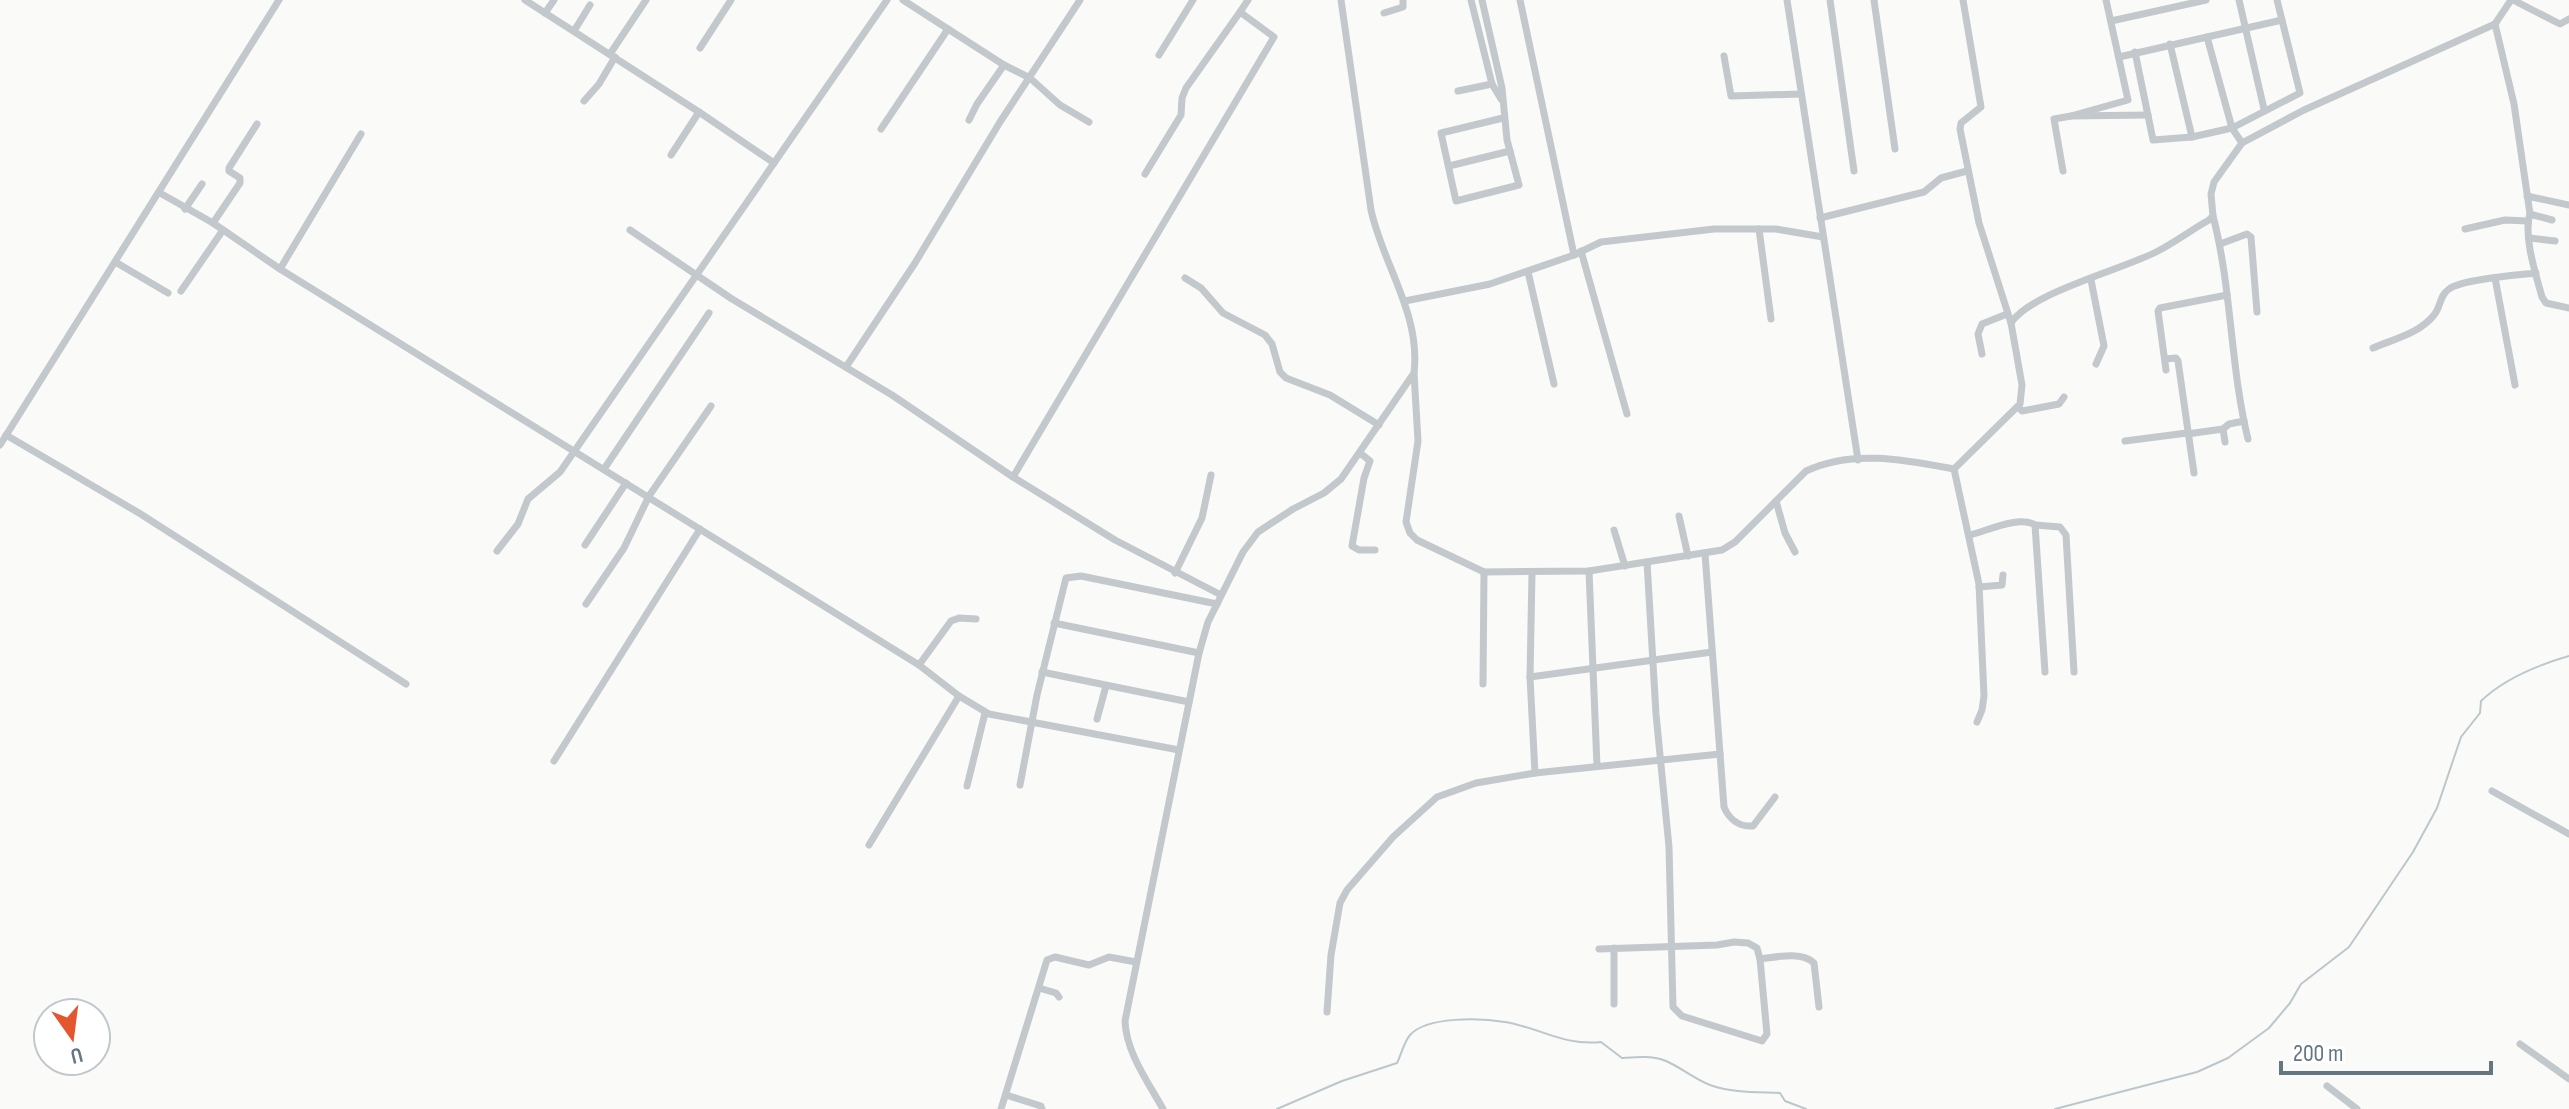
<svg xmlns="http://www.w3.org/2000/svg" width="2569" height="1109" viewBox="0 0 2569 1109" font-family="'Sofia Sans Condensed',sans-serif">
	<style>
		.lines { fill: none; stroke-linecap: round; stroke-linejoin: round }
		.stream { stroke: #bbc7cb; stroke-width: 2 }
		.minor { stroke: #c3c8cc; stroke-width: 7 }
	</style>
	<rect width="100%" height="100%" fill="#fafaf8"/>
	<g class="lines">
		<!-- stream -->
		<g class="stream">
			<path d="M1277 1109 1342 1081 1397 1063C1401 1055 1404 1042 1410 1035 1427 1016 1481 1018 1505 1022 1541 1028 1563 1046 1601 1042L1622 1058C1636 1057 1653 1055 1666 1061 1682 1068 1694 1079 1710 1085 1732 1093 1757 1092 1780 1093L1785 1101 1806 1109"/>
			<path d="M2055 1109 2197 1072 2228 1058 2269 1028 2290 1003 2301 984 2349 947 2413 852 2437 808 2461 737 2480 713 2481 701C2504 679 2538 665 2569 656"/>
		</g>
		<!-- minor -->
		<g class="minor">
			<polyline points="525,0 699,112 774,163"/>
			<polyline points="903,0 1004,65 1030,78 1060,105 1089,122"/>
			<polyline points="1471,0 1492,84 1501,99"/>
			<polyline points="1482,0 1502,88 1507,140 1519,185 1456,201 1441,133 1503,118"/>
			<polyline points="1520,0 1574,255"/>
			<polyline points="1787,0 1858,460"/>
			<polyline points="1830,0 1854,171"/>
			<polyline points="1874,0 1895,149"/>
			<polyline points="1963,0 1981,107 1961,123 1960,129 1979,223 2011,323"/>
			<polyline points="2239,0 2264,109"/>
			<polyline points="2513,0 2560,24 2569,19"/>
			<polyline points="545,13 554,0"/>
			<polyline points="1384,13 1403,7 1403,0"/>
			<polyline points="2111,21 2206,0"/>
			<path d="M2495 24 2514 104 2530 214C2523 236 2536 275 2542 297L2546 303 2569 308"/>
			<polyline points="574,31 590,5"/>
			<polyline points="2207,37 2232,128 2242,143"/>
			<polyline points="2170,44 2192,137"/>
			<polyline points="700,48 731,0"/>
			<polyline points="2135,52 2153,140 2192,137 2232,128 2300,93 2277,0"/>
			<polyline points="610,54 646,0"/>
			<polyline points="1159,55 1193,0"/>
			<polyline points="1724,56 1731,96 1801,94"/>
			<polyline points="2119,57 2282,20"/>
			<polyline points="1458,91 1492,84"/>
			<polyline points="584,101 599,84 615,57"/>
			<polyline points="2071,116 2128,100 2106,0"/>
			<polyline points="969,120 977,104 1004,65"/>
			<polyline points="881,129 948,29"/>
			<polyline points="671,155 699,112"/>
			<polyline points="1449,166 1510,151"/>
			<polyline points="2063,171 2054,119 2071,116 2148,115"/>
			<polyline points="1145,174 1181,115 1182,98 1186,88 1240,12"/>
			<polyline points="160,193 213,223 280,269 919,665 959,696 989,714 1179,750"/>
			<polyline points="2527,196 2569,205"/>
			<polyline points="185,209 202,184"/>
			<polyline points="2530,214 2552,220"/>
			<path d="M2213 216C2232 289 2230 366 2248 439"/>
			<polyline points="1820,218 1924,192 1941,178 1967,171"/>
			<polyline points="213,223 240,183 240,178 229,171 229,168 257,124"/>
			<polyline points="1759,229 1771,319"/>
			<polyline points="2465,229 2505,220 2528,221"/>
			<polyline points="630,230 732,299 892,395 1013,477 1115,540 1221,595"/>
			<polyline points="2530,238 2555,241"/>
			<polyline points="2220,244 2247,234 2251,237 2257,312"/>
			<polyline points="1581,251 1627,414"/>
			<polyline points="117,263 168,293"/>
			<polyline points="280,269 361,134"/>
			<polyline points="1528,272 1554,384"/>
			<polyline points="1185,278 1201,288 1223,313 1265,335 1272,344 1280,372 1286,378 1330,395 1379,425"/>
			<polyline points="2495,278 2515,385"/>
			<polyline points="2091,280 2104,346 2096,364"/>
			<polyline points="181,291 223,230"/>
			<polyline points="1405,301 1490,284 1574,255 1601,242 1714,229 1776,229 1823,237"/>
			<path d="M2373 348C2394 339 2420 333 2434 315 2441 307 2439 296 2449 289 2462 279 2518 275 2536 273"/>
			<polyline points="1982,354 1978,334 1982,324 2007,314"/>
			<polyline points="2165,359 2176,358 2178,361 2194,473"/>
			<polyline points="846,367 915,263 1000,122 1080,0"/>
			<polyline points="2166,370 2158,311 2160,308 2227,295"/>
			<path d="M1414 373 1418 441 1406 522 1410 533 1417 540 1484 572 1589 571 1722 550 1735 542 1806 471C1852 449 1906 460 1954 469L2020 404 2022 385 2011 323C2030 293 2121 270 2156 252 2174 243 2191 230 2209 220L2213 216 2211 194 2214 182 2242 143 2304 110 2495 24 2511 0"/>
			<polyline points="2019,408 2022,411 2059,404 2064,397"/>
			<polyline points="2223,429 2225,442"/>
			<polyline points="2187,434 2223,429 2229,424 2244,421"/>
			<polyline points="6,435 139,513 406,684"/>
			<polyline points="2125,441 2187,433"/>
			<polyline points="0,445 279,0"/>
			<polyline points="1360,453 1370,461 1364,478 1352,546 1359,550 1375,550"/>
			<polyline points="604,469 709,313"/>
			<polyline points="1954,469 1979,584 1984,696 1982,710 1977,722"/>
			<polyline points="1013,477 1274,37 1240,12 1248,0"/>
			<polyline points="1776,501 1785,533 1795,552"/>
			<polyline points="1679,516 1688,556"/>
			<polyline points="2035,525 2060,527 2066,535 2074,672"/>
			<polyline points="1614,530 1625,566"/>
			<path d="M1970 535C1987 531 2019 515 2035 525L2045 672"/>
			<polyline points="585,545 626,483"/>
			<polyline points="497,551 518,524 528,499 560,472 887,0"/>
			<path d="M1705 554 1724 807C1729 819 1739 827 1753 826L1775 797"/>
			<path d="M1647 562 1656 714 1669 847 1673 1007 1682 1016 1762 1041 1767 1034 1760 959C1776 957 1802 951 1814 963L1819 1007"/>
			<polyline points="1589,571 1597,766"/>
			<polyline points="1175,573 1202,518 1211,475"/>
			<polyline points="1532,573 1530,677 1535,773"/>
			<polyline points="1979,587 2002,585 2003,575"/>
			<polyline points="586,604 624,548 649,496 711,406"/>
			<polyline points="1054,623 1199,653"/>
			<polyline points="919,665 951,621 959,618 976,619"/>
			<polyline points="1042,672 1189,702"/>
			<polyline points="1530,677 1712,652"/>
			<polyline points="1483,684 1484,572"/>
			<polyline points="1097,719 1106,686"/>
			<polyline points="554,761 700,529"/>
			<polyline points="1020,785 1037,695 1066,578 1081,576 1217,604"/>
			<polyline points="967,786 985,713"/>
			<polyline points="2492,791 2569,834"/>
			<polyline points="869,845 959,696"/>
			<polyline points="1599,949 1717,945 1734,942 1748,943 1757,948 1760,959"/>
			<polyline points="1039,988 1056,993 1059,997"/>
			<polyline points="1614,1004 1614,948"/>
			<polyline points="1327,1012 1331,955 1340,903 1347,890 1393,837 1437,797 1476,783 1535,773 1720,754"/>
			<polyline points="2520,1044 2569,1079"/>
			<polyline points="2327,1086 2357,1109"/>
			<polyline points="1006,1095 1041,1106 1042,1109"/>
			<polyline points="1001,1109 1047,960 1055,957 1089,965 1109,957 1136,962"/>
			<path d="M1163 1109C1148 1082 1126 1052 1125 1021L1199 653 1208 622 1243 552 1258 532 1293 509 1324 493 1341 479 1414 373C1421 314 1383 265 1371 210L1341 0"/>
		</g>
	</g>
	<!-- north arrow -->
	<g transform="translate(72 1037) rotate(166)"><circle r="38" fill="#ffffff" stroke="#c1c8cd" stroke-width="2"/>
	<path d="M0-6L14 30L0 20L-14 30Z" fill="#e4572e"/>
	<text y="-12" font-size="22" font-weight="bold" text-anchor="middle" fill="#657683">U</text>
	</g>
	<!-- scale -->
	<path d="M2281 1061v12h210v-12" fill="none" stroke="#657683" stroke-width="4"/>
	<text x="2293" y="1061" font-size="24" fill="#657683" stroke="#ffffff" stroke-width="6" paint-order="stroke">200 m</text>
</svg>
